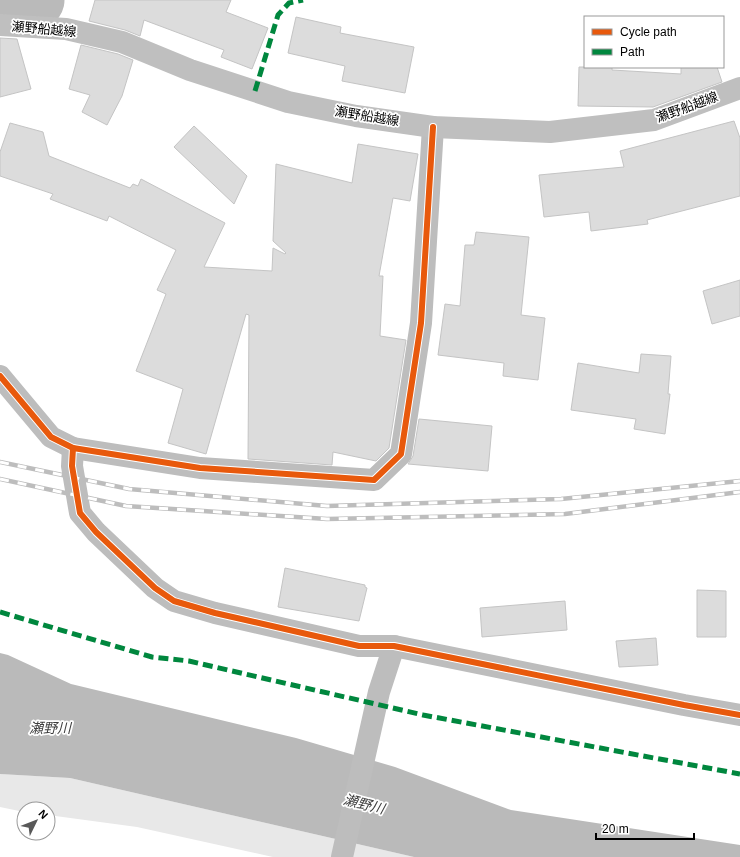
<svg xmlns="http://www.w3.org/2000/svg" width="740" height="857" viewBox="0 0 740 857" font-family="Arial,'Noto Sans JP',sans-serif">
	<style>
		.green { fill: #e8e8e8 }
		.water { fill: #bababa }
		.lines { fill: none; stroke-linecap: round; stroke-linejoin: round }
		.river { stroke: #bababa; stroke-width: 59 }
		.building { fill: #dcdcdc; stroke: #c4c4c4 }
		.street { stroke: #bdbdbd; stroke-width: 22 }
		.secondary { stroke: #bfbfbf; stroke-width: 22 }
		.rail-casing { stroke: #bdbdbd; stroke-width: 4.5 }
		.rail { stroke: #fff; stroke-width: 3; stroke-dasharray: 9; stroke-linecap: butt }
		.quiet { stroke: #00873e; stroke-width: 5; stroke-dasharray: 10 5; stroke-linecap: butt }
		.cycleway-casing { stroke: #fff; stroke-width: 8 }
		.cycleway { stroke: #e8590c; stroke-width: 6 }
		.labels { text-anchor: middle; dominant-baseline: central; stroke-width: 3.5; stroke-linejoin: round; paint-order: stroke }
		.street-label { font-size: 13px; fill: #000; stroke: #fff }
		.water-label { font-size: 14px; font-style: italic; fill: #3e3e3e; stroke: #fff }
	</style>
	<rect width="100%" height="100%" fill="#fff"/>
	<!-- green -->
	<polygon class="green" points="0,774 70,778 414,857 273,857 137,827 48,815 48,809 24,809 24,812 0,807"/>
	<!-- water -->
	<polygon class="water" points="0,653 8,655 71,684 296,738 395,767 511,810 740,845 740,857 414,857 70,778 0,774"/>
	<g class="lines">
		<!-- river -->
		<polyline class="river" points="0,6 35,0"/>
	</g>
	<!-- building -->
	<g class="building">
		<polygon points="95,0 231,0 226,12 268,28 252,69 221,57 224,50 144,20 140,36 125,30 89,21"/>
		<polygon points="296,17 341,27 340,33 414,47 405,93 342,81 345,66 288,53"/>
		<polygon points="0,38 17,39 31,89 0,97"/>
		<polygon points="81,45 118,54 133,60 122,96 107,125 82,112 90,95 69,89"/>
		<polygon points="579,67 612,67 612,70 681,74 681,67 717,67 722,82 653,107 578,106"/>
		<polygon points="734,121 740,138 740,196 647,220 648,224 591,231 589,212 544,217 539,175 624,167 620,151"/>
		<polygon points="10,123 43,132 49,156 130,188 133,184 138,186 141,179 225,223 204,267 272,271 273,248 285,254 286,253 273,241 276,164 352,183 358,144 418,154 410,201 393,198 379,276 383,276 380,336 406,340 389,448 376,461 333,452 332,465 248,459 249,315 246,314 206,454 168,443 183,389 136,371 166,294 157,290 176,250 109,216 107,221 50,199 53,194 0,176 0,152"/>
		<polygon points="194,126 247,176 234,204 174,147"/>
		<polygon points="476,232 529,237 521,315 545,318 538,380 503,376 504,363 438,355 445,304 460,306 465,245 474,245"/>
		<polygon points="740,280 740,316 712,324 703,291"/>
		<polygon points="641,354 671,356 668,394 670,394 665,434 634,429 636,419 571,410 578,363 639,373"/>
		<polygon points="419,419 492,426 488,471 408,464 413,456"/>
		<polygon points="285,568 365,585 365,587 367,588 359,621 278,607"/>
		<polygon points="697,590 726,591 726,637 697,637"/>
		<polygon points="565,601 567,630 482,637 480,608"/>
		<polygon points="656,638 658,665 619,667 616,641"/>
	</g>
	<g class="lines">
		<!-- street -->
		<g class="street">
			<polyline points="0,376 51,437 73,448 200,468 374,480 401,454 421,323 433,127"/>
			<polyline points="73,448 72,466 80,513 96,532 155,588 174,601 215,613 359,646 394,646 684,705 740,715"/>
			<polyline points="342,857 379,692 394,646"/>
		</g>
		<!-- secondary -->
		<polyline class="secondary" points="0,25 66,29 122,42 190,70 288,102 356,116 433,127 550,132 654,120 740,88"/>
		<!-- rail casing -->
		<g class="rail-casing">
			<g id="rail">
				<polyline points="0,462 129,489 327,506 561,499 740,481"/>
				<polyline points="0,479 126,506 327,519 565,514 740,492"/>
			</g>
		</g>
		<!-- rail -->
		<use href="#rail" class="rail"/>
		<!-- quiet -->
		<g class="quiet">
			<polyline points="255,91 278,15 289,3 303,0"/>
			<polyline points="0,612 152,657 189,661 423,715 740,774"/>
		</g>
		<!-- cycleway casing -->
		<g class="cycleway-casing">
			<g id="cycleway">
				<polyline points="0,376 51,437 73,448 200,468 374,480 401,454 421,323 433,127"/>
				<polyline points="73,448 72,466 80,513 96,532 155,588 174,601 215,613 359,646 394,646 684,705 740,715"/>
			</g>
		</g>
		<!-- cycleway -->
		<use href="#cycleway" class="cycleway"/>
	</g>
	<g class="labels">
		<!-- street labels -->
		<g class="street-label">
			<text transform="translate(44 29) rotate(5)">瀬野船越線</text>
			<text transform="translate(687 107) rotate(-20)">瀬野船越線</text>
			<text transform="translate(367 116) rotate(9)">瀬野船越線</text>
		</g>
		<!-- water labels -->
		<g class="water-label">
			<text x="50" y="728">瀬野川</text>
			<text transform="translate(364 804) rotate(14)">瀬野川</text>
		</g>
	</g>
	<!-- legend -->
	<rect x="584" y="16" width="140" height="52" fill="#ffffff" stroke="#999999"/>
	<rect x="592" y="29" width="20" height="6" fill="#e8590c" stroke="#999999"/>
	<text x="620" y="36" font-size="12" fill="#000000">Cycle path</text>
	<rect x="592" y="49" width="20" height="6" fill="#00873e" stroke="#999999"/>
	<text x="620" y="56" font-size="12" fill="#000000">Path</text>
	<!-- north arrow -->
	<g transform="translate(36 821) rotate(47)"><circle r="19" fill="#ffffff" stroke="#999999"/>
	<path d="M0-3L7 15L0 10L-7 15Z" fill="#595959"/>
	<text y="-6" font-size="11" font-weight="bold" text-anchor="middle" fill="#000000">N</text>
	</g>
	<!-- scale -->
	<path d="M596 833v6h98v-6" fill="none" stroke="#000000" stroke-width="2"/>
	<text x="602" y="833" font-size="12" fill="#000000" stroke="#ffffff" stroke-width="3" paint-order="stroke">20 m</text>
</svg>
